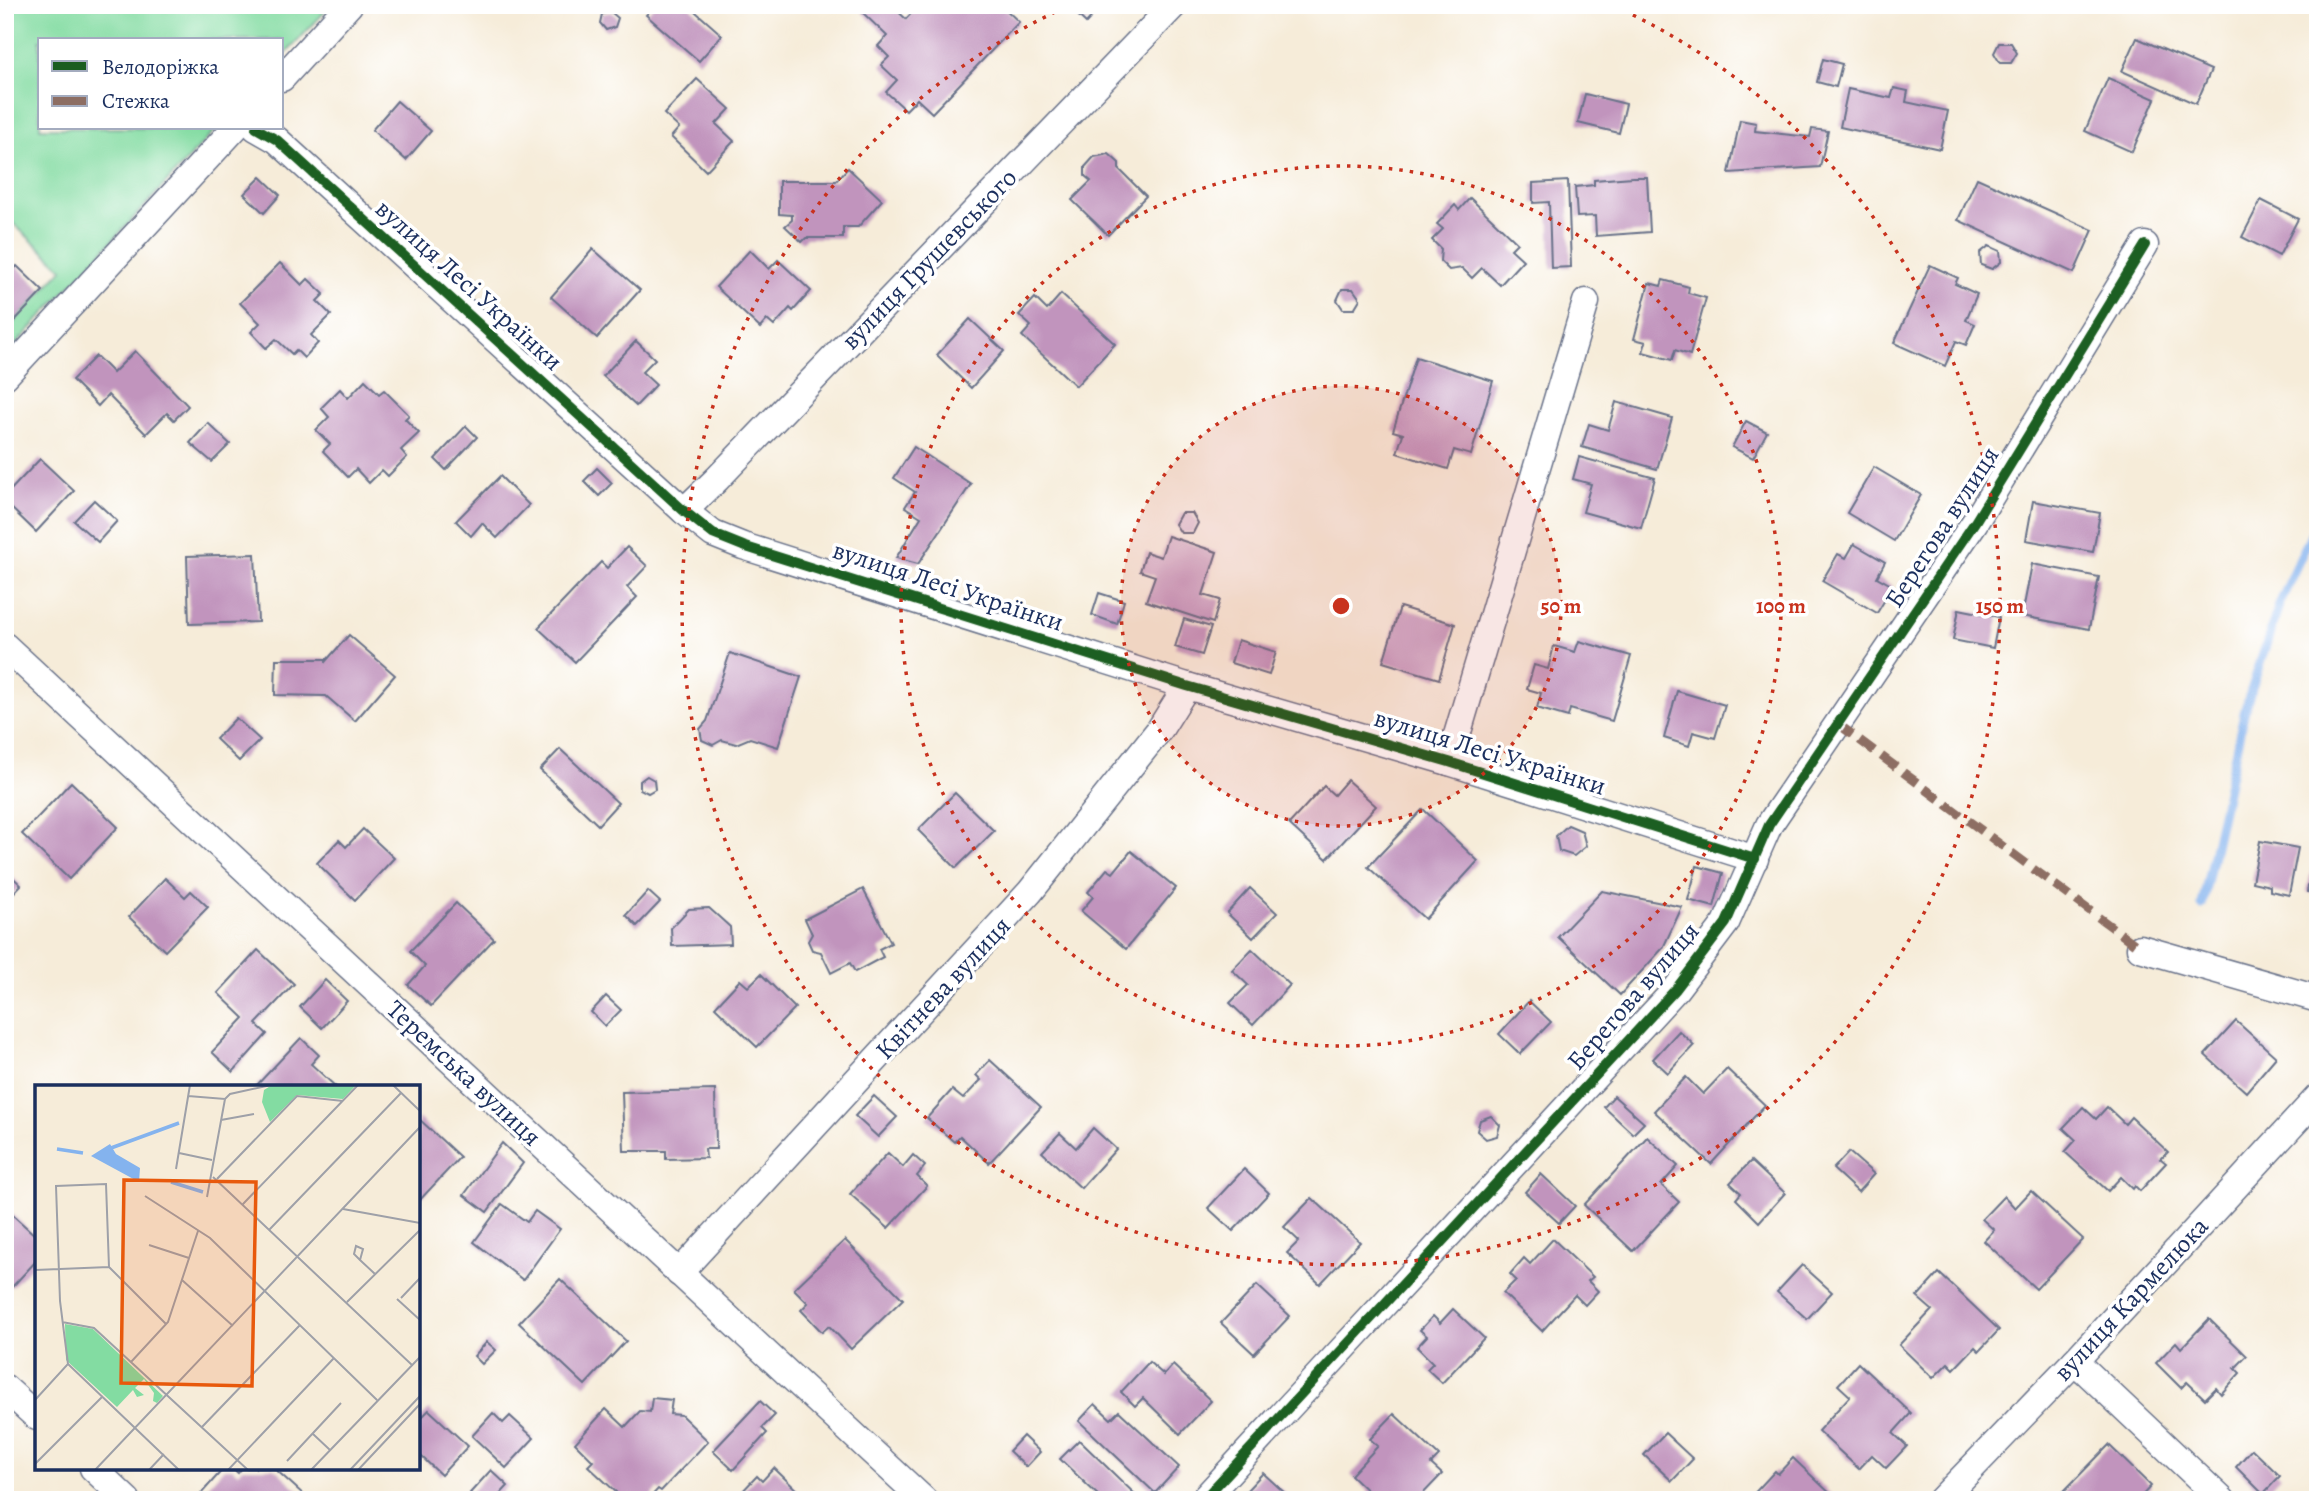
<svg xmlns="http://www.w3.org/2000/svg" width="2323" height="1505" viewBox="0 0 2323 1505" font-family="Alegreya,serif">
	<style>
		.green { fill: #83dca2; stroke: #4f8680; stroke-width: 2 }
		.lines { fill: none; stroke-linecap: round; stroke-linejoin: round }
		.stream { stroke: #84b3ee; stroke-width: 9 }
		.building { fill: #c194bd }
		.minor-casing { stroke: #687189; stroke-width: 29 }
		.minor { stroke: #fff; stroke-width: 26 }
		.quiet { stroke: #8d6e63; stroke-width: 9; stroke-dasharray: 18 9; stroke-linecap: butt }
		.cycleway-casing { stroke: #fff; stroke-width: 15 }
		.cycleway { stroke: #1b5e20; stroke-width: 10 }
		.ring { fill: none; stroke: #c8321e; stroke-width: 3.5; stroke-dasharray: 3.5 7 }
		.labels { text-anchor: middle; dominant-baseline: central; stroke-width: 7; stroke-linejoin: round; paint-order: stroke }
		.street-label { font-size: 26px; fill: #1b2f5e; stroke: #fff }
		.inset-river { fill: none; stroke: #84b3ee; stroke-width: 3.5 }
		.inset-road { fill: none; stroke: #9ea0a8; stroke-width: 2 }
		.view { fill: #e8590c; fill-opacity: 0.15; stroke: #e8590c; stroke-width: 3.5 }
		.inset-edge { fill: none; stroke: #1b2f5e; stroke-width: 3.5 }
		.centre { fill: #c8321e; stroke: #fff; stroke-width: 3.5 }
		.ring-label { font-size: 21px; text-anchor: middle; font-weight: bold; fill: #c8321e; stroke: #fff; stroke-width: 7; stroke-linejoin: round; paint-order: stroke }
	</style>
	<rect width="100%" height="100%" fill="#fff"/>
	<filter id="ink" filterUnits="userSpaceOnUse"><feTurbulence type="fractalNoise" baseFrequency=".0143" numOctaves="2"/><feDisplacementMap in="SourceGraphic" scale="14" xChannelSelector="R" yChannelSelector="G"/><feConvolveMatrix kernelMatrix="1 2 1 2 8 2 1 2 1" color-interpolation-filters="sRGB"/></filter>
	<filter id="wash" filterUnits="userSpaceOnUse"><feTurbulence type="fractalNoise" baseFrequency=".00686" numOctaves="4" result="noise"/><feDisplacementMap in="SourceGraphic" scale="28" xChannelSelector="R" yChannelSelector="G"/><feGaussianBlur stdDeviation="1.57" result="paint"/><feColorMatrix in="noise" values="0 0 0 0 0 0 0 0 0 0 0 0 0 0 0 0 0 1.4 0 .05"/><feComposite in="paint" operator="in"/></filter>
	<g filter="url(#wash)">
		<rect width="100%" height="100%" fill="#f6ecd9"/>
		<!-- green -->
		<polygon class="green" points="5,5 331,5 282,58 282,40 40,40 40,128 217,128 5,356 5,331 63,269 5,216"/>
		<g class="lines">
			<!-- stream -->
			<polyline class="stream" points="2202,905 2245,709 2279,605 2311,534"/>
		</g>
		<g id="blocks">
			<!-- building -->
			<g class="building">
				<polygon points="655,5 688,5 722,35 699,61 646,15"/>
				<polygon points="868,5 891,5 906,19 919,5 1001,5 1019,22 932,113 917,99 906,110 886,92 897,80 881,65 889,57 878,46 887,36 862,12"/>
				<polygon points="1067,5 1102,5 1086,23"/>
				<polygon points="611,12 618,18 615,27 606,30 600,23 602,14"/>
				<polygon points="2137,38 2211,70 2196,104 2122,71"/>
				<polygon points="1999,43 2011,43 2017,53 2011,63 2000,63 1994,53"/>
				<polygon points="1823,59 1842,64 1836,87 1817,82"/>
				<polygon points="2108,78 2155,99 2132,152 2085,131"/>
				<polygon points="697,79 730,109 716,124 734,141 706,171 671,137 679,128 664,114"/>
				<polygon points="1894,88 1908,91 1906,102 1948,111 1940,149 1840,127 1848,89 1891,98"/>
				<polygon points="1585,94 1626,104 1619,133 1578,123"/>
				<polygon points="397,101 431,131 406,160 372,130"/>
				<polygon points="1740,120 1756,123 1755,131 1810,137 1812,129 1828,131 1820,167 1729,173"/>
				<polygon points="1109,154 1119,163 1119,169 1146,196 1108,235 1072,200 1091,181 1085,176 1085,167 1094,157"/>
				<polygon points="848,168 882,200 858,227 843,227 843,238 806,238 802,242 785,226 792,220 792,215 779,214 779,181 836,181"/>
				<polygon points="261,177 280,195 264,213 244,194"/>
				<polygon points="1633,177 1647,177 1650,232 1596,236 1595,216 1577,217 1575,187 1594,185 1594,180"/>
				<polygon points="1977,178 2093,230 2074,273 1958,220"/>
				<polygon points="1568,181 1571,267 1551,268 1549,202 1533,203 1533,183"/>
				<polygon points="1470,198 1517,243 1511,249 1523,260 1500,285 1482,268 1472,278 1462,268 1449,270 1440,261 1441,249 1432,240 1443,229 1437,224 1455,205 1459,210"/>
				<polygon points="2261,200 2298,219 2279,256 2242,237"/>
				<polygon points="1989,246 2000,251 2001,262 1992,269 1981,265 1980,253"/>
				<polygon points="593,249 640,290 597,338 551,297"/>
				<polygon points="750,250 769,269 778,260 811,291 793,311 790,308 774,326 767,320 760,328 716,287"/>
				<polygon points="280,263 302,285 308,279 324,294 317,301 331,315 311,335 318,343 304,358 296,350 292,354 276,339 266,348 251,332 260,323 240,303"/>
				<polygon points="1930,265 1958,278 1955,284 1977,294 1966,320 1975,324 1966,345 1956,341 1945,366 1894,343"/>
				<polygon points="17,266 43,291 5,331 5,279"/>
				<polygon points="1663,280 1689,287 1688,293 1706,298 1690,355 1675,350 1672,360 1643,352 1646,342 1634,339 1649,283 1661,286"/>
				<polygon points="1342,289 1353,289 1360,299 1354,309 1343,309 1337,300"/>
				<polygon points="1061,294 1115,344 1076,386 1022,336 1031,326 1019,315 1035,298 1047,310"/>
				<polygon points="970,319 1004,351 971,388 937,355"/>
				<polygon points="636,341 655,359 642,372 656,385 636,406 603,376"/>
				<polygon points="135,351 188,406 174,420 167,413 146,434 108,395 98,406 72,380 96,356 113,373"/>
				<polygon points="1416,357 1493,381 1471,455 1454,450 1448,469 1397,453 1403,434 1393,431"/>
				<polygon points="365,380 379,394 384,390 409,415 405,419 419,433 401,450 407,457 388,476 382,470 369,483 356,469 348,477 323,451 330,444 316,430 329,417 321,408 340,389 348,398"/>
				<polygon points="1616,402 1672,418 1657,469 1582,447 1589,424 1608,430"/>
				<polygon points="1746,421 1767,432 1753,458 1732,447"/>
				<polygon points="208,423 230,444 212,462 190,443"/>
				<polygon points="466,426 477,437 446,470 435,459"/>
				<polygon points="914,447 971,484 918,564 896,558 921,517 905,507 915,492 894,478"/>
				<polygon points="1579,457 1655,478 1641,528 1583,512 1591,484 1573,479"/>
				<polygon points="40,459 74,491 36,532 5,502 5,496"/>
				<polygon points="1874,467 1921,495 1894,541 1847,513"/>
				<polygon points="597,468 612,483 599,496 584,481"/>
				<polygon points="500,476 529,505 497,538 482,523 471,536 456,521"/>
				<polygon points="94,500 117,521 98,542 74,521"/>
				<polygon points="2033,501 2100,513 2093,552 2026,540"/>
				<polygon points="1181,513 1192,513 1198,523 1193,533 1181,533 1175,524"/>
				<polygon points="1168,536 1217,552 1203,595 1220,600 1213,623 1146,601 1155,576 1140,571 1146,552 1161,557"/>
				<polygon points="1854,544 1885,562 1877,577 1893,586 1877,613 1822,581 1838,554 1846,558"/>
				<polygon points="627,547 647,566 627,587 637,597 575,662 538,628 601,562 607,568"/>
				<polygon points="255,554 258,622 189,624 187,556"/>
				<polygon points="2032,564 2099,577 2089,629 2022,616"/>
				<polygon points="1099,593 1124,601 1117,624 1092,615"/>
				<polygon points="1400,607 1455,624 1439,679 1383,662"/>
				<polygon points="1959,609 1999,617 1993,648 1953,640"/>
				<polygon points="1184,619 1211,627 1202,655 1175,647"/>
				<polygon points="349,635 395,675 355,721 326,696 275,695 276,659 326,659 326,661"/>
				<polygon points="1238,640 1276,652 1269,675 1231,663"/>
				<polygon points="1579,641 1631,656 1612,721 1570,709 1568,717 1537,708 1541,693 1527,689 1534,665 1548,669 1554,646 1575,652"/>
				<polygon points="730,653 801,677 778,747 750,738 736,744 722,740 713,745 702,740 700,729 707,721"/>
				<polygon points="1677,691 1725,705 1715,738 1693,732 1689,746 1664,738"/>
				<polygon points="236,718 260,740 239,761 216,739"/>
				<polygon points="560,749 618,803 598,825 540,770"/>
				<polygon points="647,776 654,780 655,789 648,793 640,789 640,781"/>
				<polygon points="1347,780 1376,806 1327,859 1289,824 1324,786 1334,795"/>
				<polygon points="71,782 118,827 69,879 22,834"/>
				<polygon points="955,793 994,831 956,868 918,830"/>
				<polygon points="1423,809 1478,861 1425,919 1368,867"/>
				<polygon points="1568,825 1582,831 1586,846 1574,856 1559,851 1556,836"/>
				<polygon points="363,829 394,858 355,900 317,863 339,840 346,847"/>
				<polygon points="2260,841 2298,848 2289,895 2270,891 2270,886 2252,882"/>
				<polygon points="1131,851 1176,888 1126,949 1081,911 1093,897 1088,892 1107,869 1113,873"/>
				<polygon points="2315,851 2318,852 2318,894 2307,892"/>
				<polygon points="1697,866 1723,873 1714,907 1688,900"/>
				<polygon points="5,870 21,885 5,902"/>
				<polygon points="165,878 185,897 191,891 208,907 165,951 129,917"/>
				<polygon points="1250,888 1277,913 1253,938 1227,913"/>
				<polygon points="863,889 891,943 879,949 883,957 855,972 850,963 831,973 821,952 812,950 808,941 812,934 805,919"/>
				<polygon points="648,891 660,902 637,926 626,915"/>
				<polygon points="1602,891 1682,907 1663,948 1620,995 1558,937"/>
				<polygon points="456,903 494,939 431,1006 408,985 425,966 410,951"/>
				<polygon points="709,908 730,927 731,944 672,946 671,928 689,909"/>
				<polygon points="1252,949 1290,985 1253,1025 1230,1003 1248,985 1232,970"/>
				<polygon points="258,950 294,984 256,1024 267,1034 233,1072 212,1052 244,1018 218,993"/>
				<polygon points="761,974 795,1008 757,1047 715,1007 740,980 748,987"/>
				<polygon points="325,980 347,1001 322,1028 300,1007"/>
				<polygon points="606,996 621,1010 605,1026 591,1012"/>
				<polygon points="1529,1001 1551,1022 1520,1054 1499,1034"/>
				<polygon points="2236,1021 2276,1057 2246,1092 2205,1055"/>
				<polygon points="1679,1031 1694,1045 1668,1073 1653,1059"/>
				<polygon points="301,1038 319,1055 311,1064 336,1087 255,1087"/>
				<polygon points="990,1060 1041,1107 989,1163 960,1136 954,1142 927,1118 952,1090 963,1099 981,1080 976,1075"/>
				<polygon points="1727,1069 1765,1105 1711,1164 1654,1111 1686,1077 1703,1094"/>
				<polygon points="715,1090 716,1149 705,1149 706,1158 666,1159 666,1151 624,1151 622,1092"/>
				<polygon points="874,1096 897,1117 878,1137 855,1116"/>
				<polygon points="1614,1096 1644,1123 1633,1134 1604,1107"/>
				<polygon points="2083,1107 2096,1119 2107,1107 2125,1124 2131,1117 2168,1152 2161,1159 2166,1163 2140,1191 2135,1186 2133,1189 2121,1177 2108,1191 2065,1152 2076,1140 2063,1128"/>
				<polygon points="1491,1116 1500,1125 1497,1136 1486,1139 1477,1131 1480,1120"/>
				<polygon points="418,1118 460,1157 418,1202"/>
				<polygon points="1093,1128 1116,1149 1081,1188 1042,1152 1060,1133 1076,1148"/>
				<polygon points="1647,1137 1678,1166 1661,1185 1679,1202 1633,1251 1584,1205"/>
				<polygon points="502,1143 523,1163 487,1212 464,1195"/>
				<polygon points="1849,1152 1874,1174 1858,1192 1833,1169"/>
				<polygon points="888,1153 903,1167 913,1155 925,1166 917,1176 927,1186 888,1228 850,1194"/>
				<polygon points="1751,1161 1785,1193 1759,1222 1736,1199 1741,1193 1730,1183"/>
				<polygon points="1244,1169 1269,1193 1233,1231 1208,1208"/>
				<polygon points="1541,1174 1575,1206 1559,1223 1525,1192"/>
				<polygon points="2031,1191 2083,1239 2036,1289 1984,1241 1994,1230 1982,1219 2004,1196 2015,1208"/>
				<polygon points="1312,1198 1360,1242 1320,1284 1287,1253 1299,1241 1284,1227"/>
				<polygon points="502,1204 527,1222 535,1211 560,1229 523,1280 474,1242"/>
				<polygon points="5,1208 37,1237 37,1260 12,1287 5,1281"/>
				<polygon points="1553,1239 1593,1277 1588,1281 1598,1291 1585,1305 1575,1295 1542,1331 1503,1293 1516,1280 1510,1274 1524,1258 1530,1264"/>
				<polygon points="845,1240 903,1299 851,1349 829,1326 822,1332 801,1310 808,1303 794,1289"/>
				<polygon points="1802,1265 1832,1292 1807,1319 1777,1292"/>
				<polygon points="1939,1273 1999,1330 1979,1351 1975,1347 1954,1369 1948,1363 1933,1378 1899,1345 1932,1310 1917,1297"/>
				<polygon points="560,1279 626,1341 585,1385 519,1323"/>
				<polygon points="1257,1285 1290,1316 1254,1354 1221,1323"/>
				<polygon points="1453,1309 1484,1338 1442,1383 1427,1369 1433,1363 1417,1347 1427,1336 1420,1330 1433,1316 1440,1323"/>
				<polygon points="2209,1319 2247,1356 2235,1368 2240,1373 2221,1394 2216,1388 2205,1399 2187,1382 2181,1388 2156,1363 2176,1342 2181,1348"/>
				<polygon points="487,1342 496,1350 482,1364 474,1356"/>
				<polygon points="1149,1362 1164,1375 1173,1365 1211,1401 1180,1434 1143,1398 1135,1406 1121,1392"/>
				<polygon points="1858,1363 1911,1413 1893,1433 1907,1446 1886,1468 1872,1455 1859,1469 1818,1431 1850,1396 1838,1385"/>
				<polygon points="652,1398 672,1400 670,1414 681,1415 708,1441 661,1491 658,1489 648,1500 608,1500 616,1492 588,1466 593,1461 575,1443 606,1409 625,1427 640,1411 650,1412"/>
				<polygon points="760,1401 775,1415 762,1428 767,1433 733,1470 713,1451"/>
				<polygon points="1095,1404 1111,1419 1119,1411 1179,1467 1155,1493 1079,1421"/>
				<polygon points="429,1410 468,1446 441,1475 422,1457 418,1461 418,1421"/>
				<polygon points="493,1413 503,1423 510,1416 534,1438 506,1468 472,1436"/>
				<polygon points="1394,1414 1439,1456 1431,1464 1442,1474 1417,1500 1377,1500 1351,1475 1378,1446 1370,1439"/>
				<polygon points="1665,1433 1693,1459 1672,1481 1644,1455"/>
				<polygon points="1023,1436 1040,1452 1026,1467 1009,1451"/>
				<polygon points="1079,1440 1141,1500 1103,1500 1060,1459"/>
				<polygon points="2109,1445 2151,1486 2138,1500 2073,1500 2064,1491"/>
				<polygon points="2252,1449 2280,1476 2263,1494 2236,1467"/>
				<polygon points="1793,1458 1837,1500 1748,1500 1775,1471 1778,1474"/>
				<polygon points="224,1468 232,1468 238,1473 242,1468 274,1468 304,1495 300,1500 206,1500 200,1495"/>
				<polygon points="774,1468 807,1500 742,1500 738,1496 757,1476 762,1481"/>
				<polygon points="491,1470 508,1486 495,1500 477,1500 470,1493"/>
				<polygon points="1263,1473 1286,1494 1281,1500 1258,1500 1247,1490"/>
			</g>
		</g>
	</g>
	<g filter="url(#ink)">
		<use href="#blocks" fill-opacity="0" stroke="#687189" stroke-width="2"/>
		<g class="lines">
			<!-- minor casing -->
			<g class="minor-casing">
				<g id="minor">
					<polyline points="282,78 349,5"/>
					<polyline points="256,128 277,140 684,511 713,534 743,546 1187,686 1449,762 1755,859"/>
					<polyline points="5,376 235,128"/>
					<polyline points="684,511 717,479 1174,5"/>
					<polyline points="5,646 924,1500"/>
					<polyline points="1449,762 1586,302"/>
					<polyline points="2140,948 2318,999"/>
					<polyline points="679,1273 1030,892 1160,729 1187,686"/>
					<polyline points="2075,1361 2222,1500"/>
					<polyline points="5,1388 37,1417"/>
					<polyline points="93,1468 127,1500"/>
					<polyline points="1203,1500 1676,989 1726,923 1769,825 1975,522 2145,245"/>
					<polyline points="1941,1500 2075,1361 2318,1097"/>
				</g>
			</g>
			<!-- minor -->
			<use href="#minor" class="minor"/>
			<!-- quiet -->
			<polyline class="quiet" points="1838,724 2140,948"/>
			<!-- cycleway casing -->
			<g class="cycleway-casing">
				<g id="cycleway">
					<polyline points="256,128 277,140 684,511 713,534 743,546 1187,686 1449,762 1755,859"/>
					<polyline points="1203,1500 1676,989 1726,923 1769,825 1975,522 2145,245"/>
				</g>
			</g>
			<!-- cycleway -->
			<use href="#cycleway" class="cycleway"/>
		</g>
	</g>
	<!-- distance rings -->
	<circle cx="1341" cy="606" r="220" fill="#c8321e" fill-opacity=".12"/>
	<g class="ring">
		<circle cx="1341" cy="606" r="220"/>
		<circle cx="1341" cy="606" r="440"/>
		<path d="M1614 6A659 659 0 1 1 1068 6"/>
	</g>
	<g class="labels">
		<!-- street labels -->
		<g class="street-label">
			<text transform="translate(929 259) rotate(-46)">вулиця Грушевського</text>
			<text transform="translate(469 285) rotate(42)">вулиця Лесі Українки</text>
			<text transform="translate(1942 527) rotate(-57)">Берегова вулиця</text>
			<text transform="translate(948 586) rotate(18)">вулиця Лесі Українки</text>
			<text transform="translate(1490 752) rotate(17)">вулиця Лесі Українки</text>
			<text transform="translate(943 988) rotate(-47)">Квітнева вулиця</text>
			<text transform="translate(1633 996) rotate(-49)">Берегова вулиця</text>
			<text transform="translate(464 1073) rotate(43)">Теремська вулиця</text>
			<text transform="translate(2131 1299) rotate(-47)">вулиця Кармелюка</text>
		</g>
	</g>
	<!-- overview -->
	<g transform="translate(35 1085)">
		<rect width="385" height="385" fill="#f6ecd9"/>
		<path d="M237 0H321L308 14 262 10 235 37 227 17 229 5ZM30 239 58 244 128 311 122 318 118 316 119 308 109 294 100 303 109 310 102 312 98 305 82 322 31 275Z" fill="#83dca2"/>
		<path d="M75 59 81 69 105 83 104 97 56 71Z" fill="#84b3ee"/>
		<path class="inset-river" d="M76 63 144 38M22 64 48 68M136 97 168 107"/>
		<path class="inset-road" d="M358 0 385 26M153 11 190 14 195 9 236 0M186 35 219 29M144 68 177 75M141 84 155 0M178 92 377 280M182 94 262 11 308 16M110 111 175 153 342 315M172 112 190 14M208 119 323 0M308 124 385 138M234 145 366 8M114 160 154 173M325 175 328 164 321 161 319 169 325 175 340 189M0 185 74 182M147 195 198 241M366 213 385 193M362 214 385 235M312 217 385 145M27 237 59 243 213 385M96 277 133 237 163 146M33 279 144 385M0 315 33 279 25 216 21 101 71 99 74 182 131 239M166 343 265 240M278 349 295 365M252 376 306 318M0 379 68 311M60 385 385 42M114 385 129 369M193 385 299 273M276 385 385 272M315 385 385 311M323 385 385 319"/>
		<path class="view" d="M89 95 221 97 217 301 86 298Z"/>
		<rect width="385" height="385" class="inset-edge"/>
	</g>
	<circle cx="1341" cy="606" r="10" class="centre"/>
	<g class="ring-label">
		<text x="1561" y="613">50 m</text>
		<text x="1781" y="613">100 m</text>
		<text x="2000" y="613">150 m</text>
	</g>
	<!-- margin -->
	<rect width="2323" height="1505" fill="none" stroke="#fff" stroke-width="28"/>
	<!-- legend -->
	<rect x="38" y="38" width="245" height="91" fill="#ffffff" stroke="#a4acbf" stroke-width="2"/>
	<rect x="52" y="61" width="35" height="10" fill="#1b5e20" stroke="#a4acbf" stroke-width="2"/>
	<text x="102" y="74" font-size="21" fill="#1b2f5e">Велодоріжка</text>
	<rect x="52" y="96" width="35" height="10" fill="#8d6e63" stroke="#a4acbf" stroke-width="2"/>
	<text x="102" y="108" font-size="21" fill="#1b2f5e">Стежка</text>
</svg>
